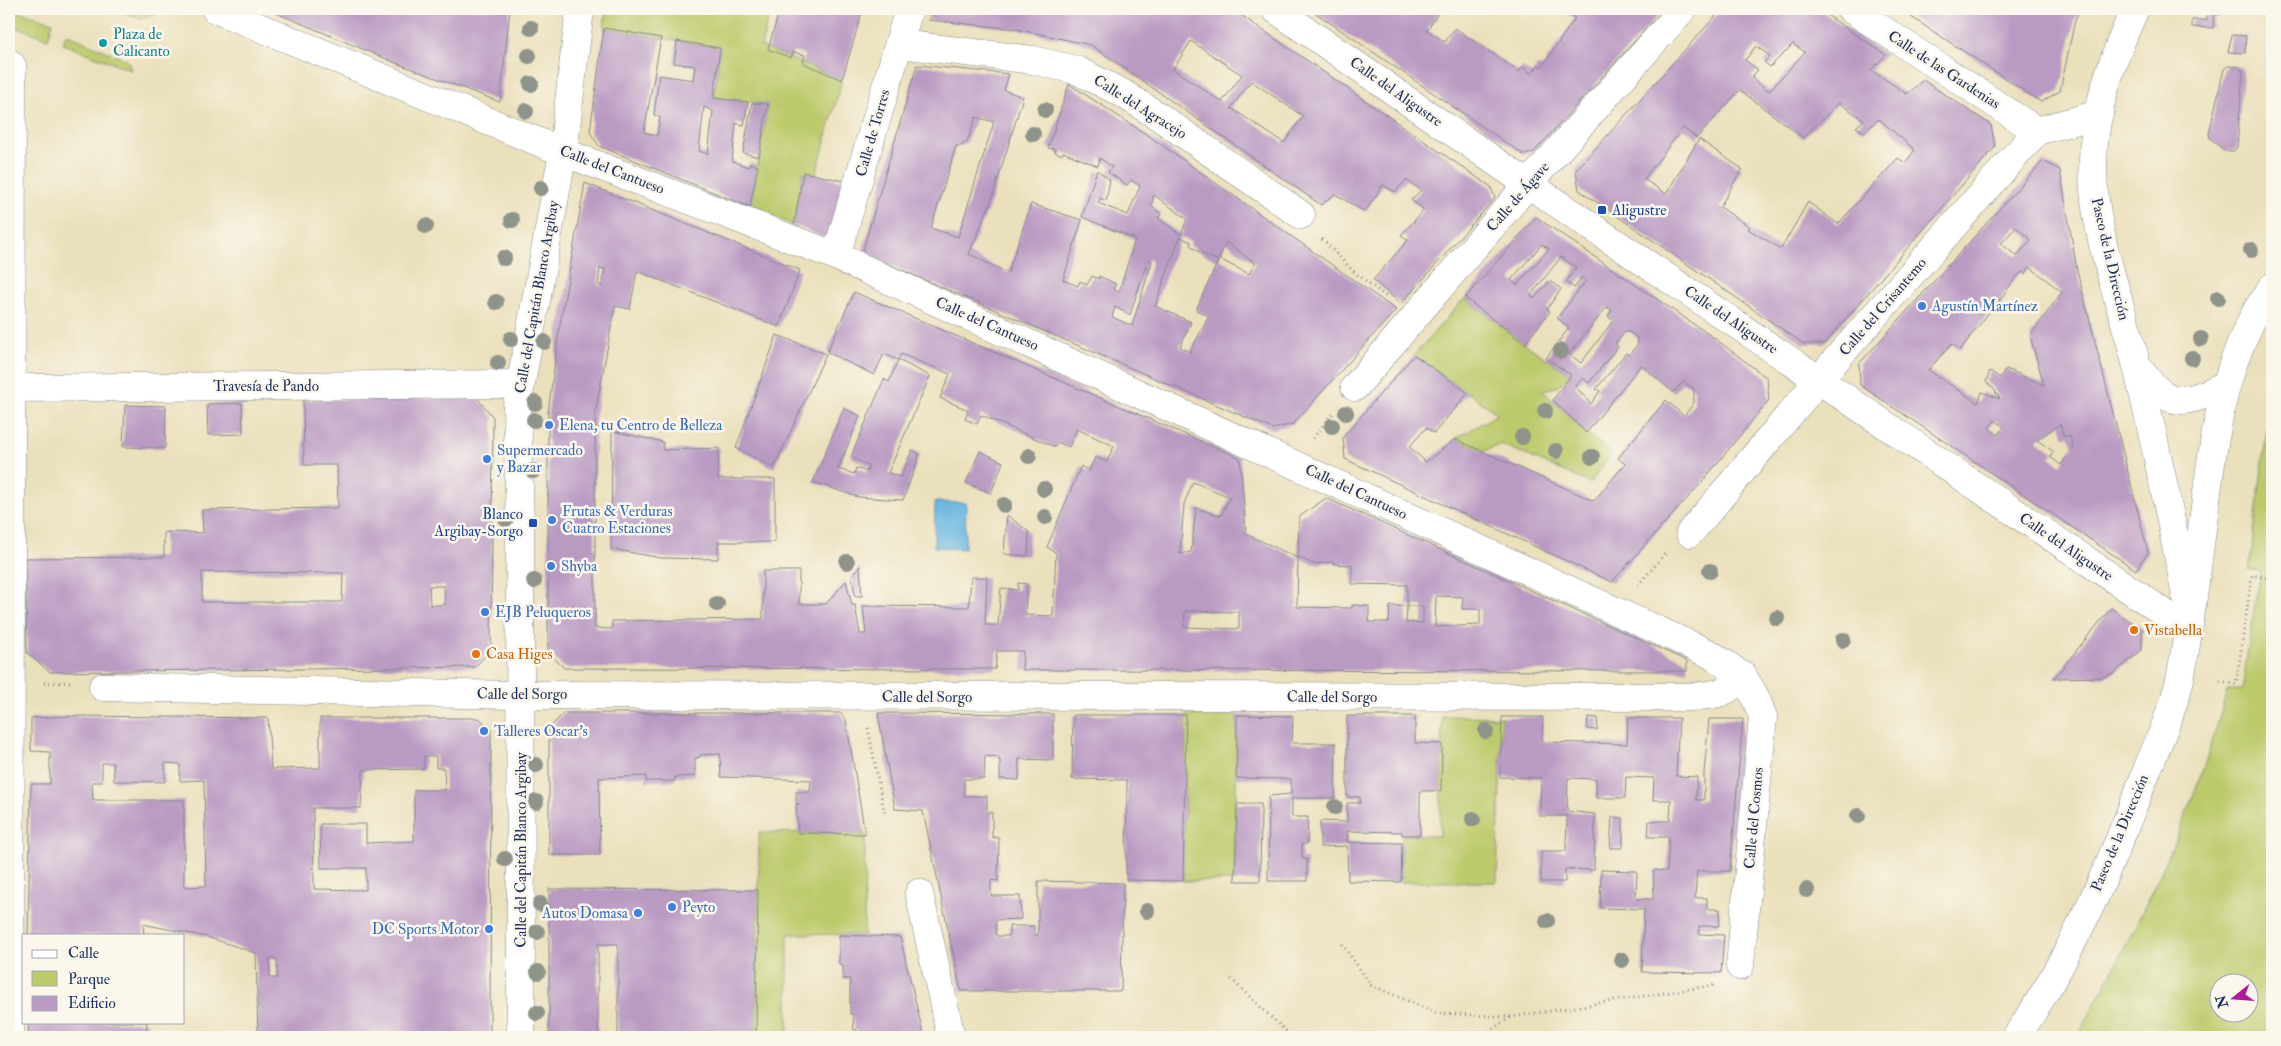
<svg xmlns="http://www.w3.org/2000/svg" width="2281" height="1046" viewBox="0 0 2281 1046" font-family="'IM FELL Double Pica',serif">
	<style>
		.green { fill: #bdca6c; stroke: #6c7c65; fill-rule: evenodd }
		.water { fill: #66b5e0; stroke: #40729f }
		.building { fill: #b99ac3; fill-rule: evenodd }
		.lines { fill: none; stroke-linecap: round; stroke-linejoin: round }
		.minor-casing { stroke: #83888d; stroke-width: 29 }
		.path { stroke: #83888d; stroke-width: 3; stroke-dasharray: 1 4; stroke-linecap: butt }
		.minor { stroke: #fff; stroke-width: 28 }
		.tree { fill: #8f948a }
		.culture-dot { fill: #0f9aa8; stroke: #fbf7ec; stroke-width: 2 }
		.transit-dot { fill: #1a4fb4; stroke: #fbf7ec; stroke-width: 2 }
		.shop-dot { fill: #3f7fe0; stroke: #fbf7ec; stroke-width: 2 }
		.food-dot { fill: #e8710a; stroke: #fbf7ec; stroke-width: 2 }
		.labels { text-anchor: middle; dominant-baseline: central; stroke-width: 5; stroke-linejoin: round; paint-order: stroke }
		.culture-label { font-size: 15px; fill: #0d838f; stroke: #fbf7ec; text-anchor: start }
		.street-label { font-size: 15px; fill: #1b2f5e; stroke: #fbf7ec }
		.transit-label { font-size: 15px; fill: #164399; stroke: #fbf7ec; text-anchor: start }
		.shop-label { font-size: 15px; fill: #366cbe; stroke: #fbf7ec; text-anchor: start }
		.food-label { font-size: 15px; fill: #c56008; stroke: #fbf7ec; text-anchor: start }
	</style>
	<rect width="100%" height="100%" fill="#fbf7ec"/>
	<filter id="ink" filterUnits="userSpaceOnUse"><feTurbulence type="fractalNoise" baseFrequency=".02" numOctaves="2"/><feDisplacementMap in="SourceGraphic" scale="10" xChannelSelector="R" yChannelSelector="G"/><feConvolveMatrix kernelMatrix="1 2 1 2 8 2 1 2 1" color-interpolation-filters="sRGB"/></filter>
	<filter id="wash" filterUnits="userSpaceOnUse"><feTurbulence type="fractalNoise" baseFrequency=".0096" numOctaves="4" result="noise"/><feDisplacementMap in="SourceGraphic" scale="20" xChannelSelector="R" yChannelSelector="G"/><feGaussianBlur stdDeviation="1.12" result="paint"/><feColorMatrix in="noise" values="0 0 0 0 0 0 0 0 0 0 0 0 0 0 0 0 0 1.4 0 .05"/><feComposite in="paint" operator="in"/></filter>
	<g filter="url(#wash)">
		<rect width="100%" height="100%" fill="#ebe0bc"/>
		<!-- green -->
		<g class="green">
			<polygon points="9,9 53,22 48,39 9,24"/>
			<polygon points="114,9 143,9 156,14 139,19"/>
			<polygon points="606,9 771,9 761,46 842,80 816,175 803,172 794,225 750,207 768,104 714,98 720,48 604,28"/>
			<polygon points="66,34 127,60 131,70 63,44"/>
			<polygon points="1465,298 1525,344 1571,375 1557,387 1542,390 1586,433 1612,453 1590,483 1501,444 1485,451 1455,439 1498,414 1414,355"/>
			<path d="M2272 408V1037H2077C2137 926 2196 813 2227 690H2242L2260 571 2249 570 2268 422ZM2218 984H2248V1014H2218Z"/>
			<polygon points="1186,715 1237,715 1235,881 1183,881"/>
			<polygon points="1442,716 1502,717 1497,882 1401,882 1402,835 1440,836"/>
			<polygon points="759,832 865,834 864,935 788,934 788,1037 756,1037"/>
		</g>
		<!-- water -->
		<polygon class="water" points="935,502 966,503 965,549 934,547"/>
		<g id="blocks">
			<!-- building -->
			<g class="building">
				<polygon points="267,9 510,9 500,102 396,63"/>
				<polygon points="780,9 863,9 842,80 803,63 805,55 793,52 791,58 768,49"/>
				<path d="M932 9H1232L1491 187 1495 198 1401 304 1373 280 1408 240 1401 235 1424 210 1411 200 1421 190 1406 180 1395 192 1383 185 1365 212 1335 194 1321 205 1091 45 1016 29 928 20ZM1191 41 1242 75 1222 102 1173 69ZM1251 81 1303 116 1284 143 1231 108Z"/>
				<polygon points="1310,9 1434,9 1439,12 1427,30 1445,42 1455,28 1519,72 1522,67 1532,74 1538,65 1542,67 1575,18 1569,15 1575,9 1664,9 1534,152 1524,155"/>
				<path d="M1722 9H1818L1886 55 1871 70 1907 94 1923 80 1991 125 1995 147 1824 344H1804L1579 190 1576 170ZM1793 44 1805 52 1769 91 1751 77 1758 70 1745 60 1756 46 1770 56 1764 62 1770 67ZM1740 90 1803 138 1839 103 1864 120 1856 127 1864 132 1879 119 1915 150 1905 163 1898 158 1838 224 1808 202 1781 249 1748 229 1750 227 1720 207 1742 169 1699 139 1666 194 1644 179 1683 128 1697 138Z"/>
				<polygon points="1899,9 2080,9 2075,20 2060,91 2041,102"/>
				<polygon points="2207,9 2221,9 2220,15 2214,14 2213,28 2192,27 2192,20 2207,20"/>
				<path d="M604 28 661 38 644 132 657 136 660 117 654 115 659 75 693 80 695 66 674 63 677 41 720 48 714 98 748 102 744 125 736 123 732 161 748 167 750 163 758 166 750 207 599 146 590 132ZM704 107 713 111 708 154 699 151Z"/>
				<polygon points="2232,35 2246,36 2245,53 2228,52"/>
				<path d="M917 65 1009 74 1004 90 1023 97 991 202 969 254 1008 273 1031 204 1082 220 1063 280 1078 286 1080 281 1087 285 1092 276 1099 279V276L1116 284 1113 289 1119 292 1135 239 1082 217 1097 170 1110 180 1106 201 1100 198 1098 203 1128 215 1140 186 1131 180 1127 185 1121 181 1108 172 1112 167 1100 158 1098 166 1063 152 1062 155 1055 152V149L1048 148 1069 84 1149 136 1396 310 1293 424 1273 429 862 253ZM976 117 994 122 958 237 931 228 956 146H961L967 142ZM1154 195 1187 219 1181 235 1158 218 1162 214 1151 206ZM1180 237 1191 242 1190 245 1199 252 1218 261 1196 310 1209 316 1190 352 1180 347 1191 322 1155 306ZM1226 242 1255 263 1249 274 1219 259ZM1148 259 1152 261 1132 326 1112 317 1115 307 1130 315Z"/>
				<polygon points="2228,66 2240,67 2243,71 2237,147 2234,151 2225,151 2210,138 2209,133 2224,69"/>
				<polygon points="752,103 768,104 759,157 743,153"/>
				<path d="M2043 161 2060 170 2077 270 2148 552 2136 570 1860 385 1859 364ZM2016 227 2031 240 2017 256 2001 244ZM2030 267 2062 292 2030 336 2044 385 2006 369 2000 378 1990 371 1986 382 1993 388 2000 399 1982 392 1978 403 1928 370 1952 344 1960 350 1994 306 1997 309 2002 303 1999 301 2015 279 2022 272 2025 274ZM1995 420 2004 427 1998 435 1989 428ZM2060 424 2064 437 2069 435 2073 447 2061 465 2050 457 2054 452 2037 440Z"/>
				<polygon points="803,172 844,181 828,239 794,225"/>
				<path d="M585 183 800 270 779 327 637 271 630 309 615 306 595 415V628L612 629V621L763 619V571H799V604H826L846 581 852 605H855L860 634H866L863 606 969 607 971 577H987L985 625H998L1001 588 1018 590V583L1027 584 1025 615 1053 616 1056 553 1047 547 1081 466 1089 471 1095 457 1107 462 1114 446 1077 429 1069 447 1057 442 1055 447 981 415 977 424 965 419 968 410 940 398 950 374 901 354 898 360 884 354 874 375 827 352 854 292 1240 458 1246 534 1298 558 1297 607 1352 608V605L1369 606V622H1389L1390 606H1407L1406 623H1423V606H1407V585L1352 584V565L1334 564V562L1313 564 1298 557 1299 517 1326 498 1687 661V671L1022 670 1023 651H997L995 669 564 668 548 652V413L559 330ZM600 268 605 269 602 286 598 285ZM1193 482 1230 497 1221 516 1196 508 1191 552 1180 554 1184 504ZM1436 596 1463 597 1462 609H1480V625L1435 627ZM1185 611 1239 612V629L1184 627Z"/>
				<path d="M1536 217 1717 340 1767 378 1769 400 1702 482 1612 582 1345 459 1343 437 1414 355 1468 393 1434 433 1426 428 1409 447 1426 462 1455 439 1594 501 1625 464 1618 458 1666 400 1684 416 1694 403V389L1683 382 1673 392 1641 365 1586 433 1553 400 1571 375 1546 358 1569 328 1557 318 1586 281 1582 277 1574 288 1566 282 1576 267 1561 257 1531 295 1534 299 1550 281 1561 289 1547 309 1550 311 1525 344 1465 298ZM1542 244 1549 249 1517 285 1511 280ZM1607 307 1612 310 1608 316 1613 321 1581 363 1569 354ZM1625 332H1630L1637 338 1638 344 1629 355 1626 353 1596 389 1600 391 1591 404 1575 386 1583 378 1589 383 1618 346 1615 344Z"/>
				<polygon points="777,335 826,354 774,468 736,448"/>
				<polygon points="898,360 930,376 888,473 901,477 912,450 920,454 903,500 858,497 813,482 844,408 860,416 838,469 854,474 856,468 867,472 869,466 851,457 884,379 889,382"/>
				<path d="M477 398 493 417 491 649 475 667 50 672 27 653 25 558 164 557V532L203 533 202 510 338 508 337 465H304L303 400ZM202 572 343 573 342 602H202ZM429 586H444L445 605H430Z"/>
				<polygon points="242,403 243,434 208,435 207,404"/>
				<polygon points="125,405 166,406 165,448 123,447"/>
				<polygon points="612,431 663,442 663,450 719,448 718,479 775,479 775,542 718,542 718,559 661,558 611,549"/>
				<polygon points="980,451 1003,462 991,493 966,483"/>
				<polygon points="1007,515 1029,532 1028,556 1004,554"/>
				<polygon points="860,566 862,596 855,596 852,576"/>
				<polygon points="2111,608 2142,629 2142,650 2114,673 2103,677 2054,678"/>
				<polygon points="564,713 840,713 846,720 865,834 798,833 796,805 799,804 796,803 796,792 810,792 811,780 721,777 720,754 700,755 700,757 695,758 695,776 675,777 675,781 646,781 646,776 599,778 600,855 549,855 549,728"/>
				<polygon points="878,713 1053,714 1053,760 1019,759 1019,780 1000,779 1000,761 998,757 985,756 984,779 964,779 964,796 987,796 987,812 992,812 992,837 999,838 998,881 991,880 991,896 1020,896 1021,919 996,920 996,936 1009,936 1009,926 1034,926 1034,935 1038,935 1038,881 1123,883 1121,991 961,991 923,811 895,809"/>
				<polygon points="1073,715 1186,715 1183,881 1126,880 1127,780 1072,779"/>
				<polygon points="1237,715 1293,716 1292,743 1336,743 1335,798 1292,798 1292,817 1308,817 1307,844 1302,844 1302,859 1307,859 1307,881 1268,881 1269,796 1291,794 1291,779 1236,778"/>
				<path d="M73 716 268 718 271 769 320 768V718H479L491 729 490 1037H367V1033L310 1034V1037H258L256 953 207 937 143 924 144 935H28L31 784H50V752L31 751V718ZM424 756H436V768H444L445 790H414V841L366 843V824H320L321 868H366V890L314 889 313 808H361L363 770 424 769ZM102 763H113L114 781 165 782V763L180 764V781L204 780 206 886 184 887V800H93L92 782H102ZM270 958 277 959V978H270Z"/>
				<polygon points="1347,716 1415,716 1415,743 1442,744 1441,791 1420,791 1420,835 1402,835 1402,832 1348,831 1347,842 1402,843 1401,882 1348,881 1347,846 1320,847 1320,821 1347,822 1347,803 1360,803 1360,797 1347,797"/>
				<polygon points="1502,717 1543,717 1542,742 1627,744 1628,718 1679,718 1676,776 1697,777 1696,800 1704,800 1704,773 1709,719 1743,719 1730,871 1697,871 1695,898 1707,898 1707,909 1720,909 1719,926 1699,926 1699,934 1724,935 1721,973 1642,972 1644,909 1600,908 1601,870 1637,871 1636,899 1653,899 1654,870 1667,871 1669,837 1648,837 1649,821 1670,821 1671,800 1653,800 1654,778 1626,777 1625,798 1596,798 1596,779 1568,778 1567,811 1595,814 1594,870 1565,869 1565,882 1541,882 1541,851 1566,851 1567,816 1540,816 1541,778 1500,777"/>
				<polygon points="1588,717 1598,718 1597,730 1587,729"/>
				<polygon points="1237,804 1261,804 1260,881 1235,881"/>
				<polygon points="1612,817 1623,818 1623,848 1610,848"/>
				<polygon points="549,889 758,890 756,1037 618,1037 618,944 598,944 598,1037 549,1037"/>
				<polygon points="839,935 900,937 924,1037 857,1037 857,1030 854,1030 853,1014 850,1014 850,979 843,979 843,965 839,964"/>
				<polygon points="28,1022 147,1022 146,1037 29,1037"/>
			</g>
		</g>
	</g>
	<g filter="url(#ink)">
		<use href="#blocks" fill-opacity="0" stroke="#83888d" stroke-width="1"/>
		<g class="lines">
			<!-- minor casing -->
			<g class="minor-casing">
				<g id="minor">
					<path d="M215 9 563 152 836 256 1710 654C1744 676 1749 678 1763 717L1740 966"/>
					<polyline points="1275,9 1509,171 2188,629"/>
					<polyline points="1851,9 2037,131"/>
					<path d="M2135 9C2113 57 2093 111 2093 164 2092 233 2121 300 2137 367 2155 442 2171 519 2186 595"/>
					<polyline points="899,44 1033,60 1076,70 1122,93 1158,116 1301,215"/>
					<polyline points="9,63 12,66 10,1037"/>
					<polyline points="836,256 909,9"/>
					<path d="M2139 368C2168 409 2182 406 2225 385"/>
					<polyline points="1355,387 1528,184 1683,9"/>
					<polyline points="12,388 520,384"/>
					<polyline points="1690,533 1833,363 2037,131 2099,114"/>
					<path d="M103 687 520 695 1690 697C1713 695 1728 695 1743 675"/>
					<polyline points="919,893 951,1037"/>
					<polyline points="521,1037 520,526 517,405 563,152 580,9"/>
					<path d="M2016 1037C2072 956 2112 862 2147 770 2159 741 2173 710 2180 679 2191 622 2197 565 2205 507 2215 430 2225 352 2272 287"/>
				</g>
			</g>
			<!-- path -->
			<g class="path">
				<polyline points="77,9 86,12"/>
				<polyline points="1322,239 1353,271 1388,298"/>
				<polyline points="1313,438 1334,412"/>
				<polyline points="2272,579 2272,613"/>
				<polyline points="1638,585 1665,554"/>
				<polyline points="2220,681 2236,684 2252,575 2272,579"/>
				<polyline points="44,683 70,682"/>
				<polyline points="868,728 885,816"/>
				<polyline points="1342,944 1371,985 1436,1013 1511,1017 1715,985"/>
				<polyline points="1231,979 1290,1035 1296,1037"/>
				<polyline points="1480,1037 1511,1017"/>
			</g>
			<!-- minor -->
			<use href="#minor" class="minor"/>
		</g>
		<!-- trees -->
		<g class="tree">
			<circle cx="531" cy="28" r="8"/>
			<circle cx="529" cy="56" r="8"/>
			<circle cx="531" cy="84" r="8"/>
			<circle cx="1045" cy="110" r="8"/>
			<circle cx="526" cy="111" r="8"/>
			<circle cx="1033" cy="134" r="8"/>
			<circle cx="541" cy="188" r="8"/>
			<circle cx="512" cy="220" r="8"/>
			<circle cx="426" cy="226" r="8"/>
			<circle cx="2251" cy="250" r="8"/>
			<circle cx="504" cy="258" r="8"/>
			<circle cx="2218" cy="298" r="8"/>
			<circle cx="496" cy="302" r="8"/>
			<circle cx="511" cy="339" r="8"/>
			<circle cx="2201" cy="339" r="8"/>
			<circle cx="544" cy="342" r="8"/>
			<circle cx="1561" cy="351" r="8"/>
			<circle cx="2192" cy="358" r="8"/>
			<circle cx="498" cy="363" r="8"/>
			<circle cx="535" cy="403" r="8"/>
			<circle cx="1545" cy="411" r="8"/>
			<circle cx="1346" cy="413" r="8"/>
			<circle cx="534" cy="420" r="8"/>
			<circle cx="1332" cy="426" r="8"/>
			<circle cx="1522" cy="437" r="8"/>
			<circle cx="1556" cy="451" r="8"/>
			<circle cx="1029" cy="456" r="8"/>
			<circle cx="1592" cy="457" r="8"/>
			<circle cx="533" cy="471" r="8"/>
			<circle cx="1044" cy="489" r="8"/>
			<circle cx="1004" cy="505" r="8"/>
			<circle cx="1045" cy="517" r="8"/>
			<circle cx="506" cy="519" r="8"/>
			<circle cx="847" cy="562" r="8"/>
			<circle cx="1710" cy="571" r="8"/>
			<circle cx="534" cy="581" r="8"/>
			<circle cx="717" cy="604" r="8"/>
			<circle cx="1777" cy="618" r="8"/>
			<circle cx="1843" cy="640" r="8"/>
			<circle cx="1486" cy="731" r="8"/>
			<circle cx="536" cy="765" r="8"/>
			<circle cx="536" cy="802" r="8"/>
			<circle cx="1335" cy="807" r="8"/>
			<circle cx="1858" cy="816" r="8"/>
			<circle cx="1473" cy="819" r="8"/>
			<circle cx="505" cy="859" r="8"/>
			<circle cx="1807" cy="890" r="8"/>
			<circle cx="540" cy="904" r="8"/>
			<circle cx="1147" cy="911" r="8"/>
			<circle cx="1547" cy="921" r="8"/>
			<circle cx="537" cy="932" r="8"/>
			<circle cx="1622" cy="960" r="8"/>
			<circle cx="538" cy="972" r="8"/>
			<circle cx="537" cy="1013" r="8"/>
		</g>
	</g>
	<!-- markers -->
	<circle class="culture-dot" cx="103" cy="43" r="5"/>
	<g class="transit-dot">
		<rect x="1597" y="205" width="10" height="10" rx="2.5"/>
		<rect x="528" y="518" width="10" height="10" rx="2.5"/>
	</g>
	<g class="shop-dot">
		<circle cx="1922" cy="306" r="5"/>
		<circle cx="549" cy="425" r="5"/>
		<circle cx="487" cy="459" r="5"/>
		<circle cx="552" cy="520" r="5"/>
		<circle cx="551" cy="566" r="5"/>
		<circle cx="485" cy="612" r="5"/>
		<circle cx="484" cy="731" r="5"/>
		<circle cx="672" cy="907" r="5"/>
		<circle cx="638" cy="913" r="5"/>
		<circle cx="489" cy="929" r="5"/>
	</g>
	<g class="food-dot">
		<circle cx="2134" cy="630" r="5"/>
		<circle cx="476" cy="654" r="5"/>
	</g>
	<g class="labels">
		<!-- culture labels -->
		<g class="culture-label">
			<text x="113" y="34">Plaza de<tspan x="113" dy="17">Calicanto</tspan></text>
		</g>
		<!-- street labels -->
		<g class="street-label">
			<text transform="translate(1944 70) rotate(33)">Calle de las Gardenias</text>
			<text transform="translate(1396 92) rotate(35)">Calle del Aligustre</text>
			<text transform="translate(1140 107) rotate(32)">Calle del Agracejo</text>
			<text transform="translate(873 133) rotate(-74)">Calle de Torres</text>
			<text transform="translate(612 170) rotate(21)">Calle del Cantueso</text>
			<text transform="translate(1518 197) rotate(-49)">Calle de Ágave</text>
			<text transform="translate(2110 259) rotate(77)">Paseo de la Dirección</text>
			<text transform="translate(537 297) rotate(-80)">Calle del Capitán Blanco Argibay</text>
			<text transform="translate(1883 307) rotate(-49)">Calle del Crisantemo</text>
			<text transform="translate(1731 320) rotate(34)">Calle del Aligustre</text>
			<text transform="translate(987 324) rotate(24)">Calle del Cantueso</text>
			<text x="266" y="386">Travesía de Pando</text>
			<text transform="translate(1356 492) rotate(25)">Calle del Cantueso</text>
			<text transform="translate(2066 547) rotate(34)">Calle del Aligustre</text>
			<text x="522" y="694">Calle del Sorgo</text>
			<text x="927" y="697">Calle del Sorgo</text>
			<text x="1332" y="697">Calle del Sorgo</text>
			<text transform="translate(1754 818) rotate(-85)">Calle del Cosmos</text>
			<text transform="translate(2120 833) rotate(-67)">Paseo de la Dirección</text>
			<text transform="translate(521 850) rotate(-90)">Calle del Capitán Blanco Argibay</text>
		</g>
		<!-- transit labels -->
		<g class="transit-label">
			<text x="1612" y="210">Aligustre</text>
			<text x="523" y="514" text-anchor="end">Blanco<tspan x="523" dy="17">Argibay-Sorgo</tspan></text>
		</g>
		<!-- shop labels -->
		<g class="shop-label">
			<text x="1932" y="306">Agustín Martínez</text>
			<text x="559" y="425">Elena, tu Centro de Belleza</text>
			<text x="497" y="450">Supermercado<tspan x="497" dy="17">y Bazar</tspan></text>
			<text x="562" y="511">Frutas &amp; Verduras<tspan x="562" dy="17">Cuatro Estaciones</tspan></text>
			<text x="561" y="566">Shyba</text>
			<text x="495" y="612">EJB Peluqueros</text>
			<text x="494" y="731">Talleres Oscar's</text>
			<text x="682" y="907">Peyto</text>
			<text x="628" y="913" text-anchor="end">Autos Domasa</text>
			<text x="479" y="929" text-anchor="end">DC Sports Motor</text>
		</g>
		<!-- food labels -->
		<g class="food-label">
			<text x="2144" y="630">Vistabella</text>
			<text x="486" y="654">Casa Higes</text>
		</g>
	</g>
	<!-- margin -->
	<rect width="2281" height="1046" fill="none" stroke="#fbf7ec" stroke-width="30"/>
	<!-- legend -->
	<rect x="22" y="934" width="162" height="90" fill="#fbf7ec" stroke="#a1a7b3"/>
	<rect x="32" y="950" width="25" height="8" fill="#ffffff" stroke="#a1a7b3"/>
	<text x="68" y="958" font-size="15" fill="#1b2f5e">Calle</text>
	<rect x="32" y="971" width="25" height="15" fill="#bdca6c" stroke="#a1a7b3"/>
	<text x="68" y="984" font-size="15" fill="#1b2f5e">Parque</text>
	<rect x="32" y="996" width="25" height="15" fill="#b99ac3" stroke="#a1a7b3"/>
	<text x="68" y="1008" font-size="15" fill="#1b2f5e">Edificio</text>
	<!-- north arrow -->
	<g transform="translate(2234 998) rotate(253)"><circle r="24" fill="#fbf7ec" stroke="#a1a7b3"/>
	<path d="M0-4L9 19L0 12L-9 19Z" fill="#b5179e"/>
	<text y="-8" font-size="14" font-weight="bold" text-anchor="middle" fill="#1b2f5e">N</text>
	</g>
</svg>
